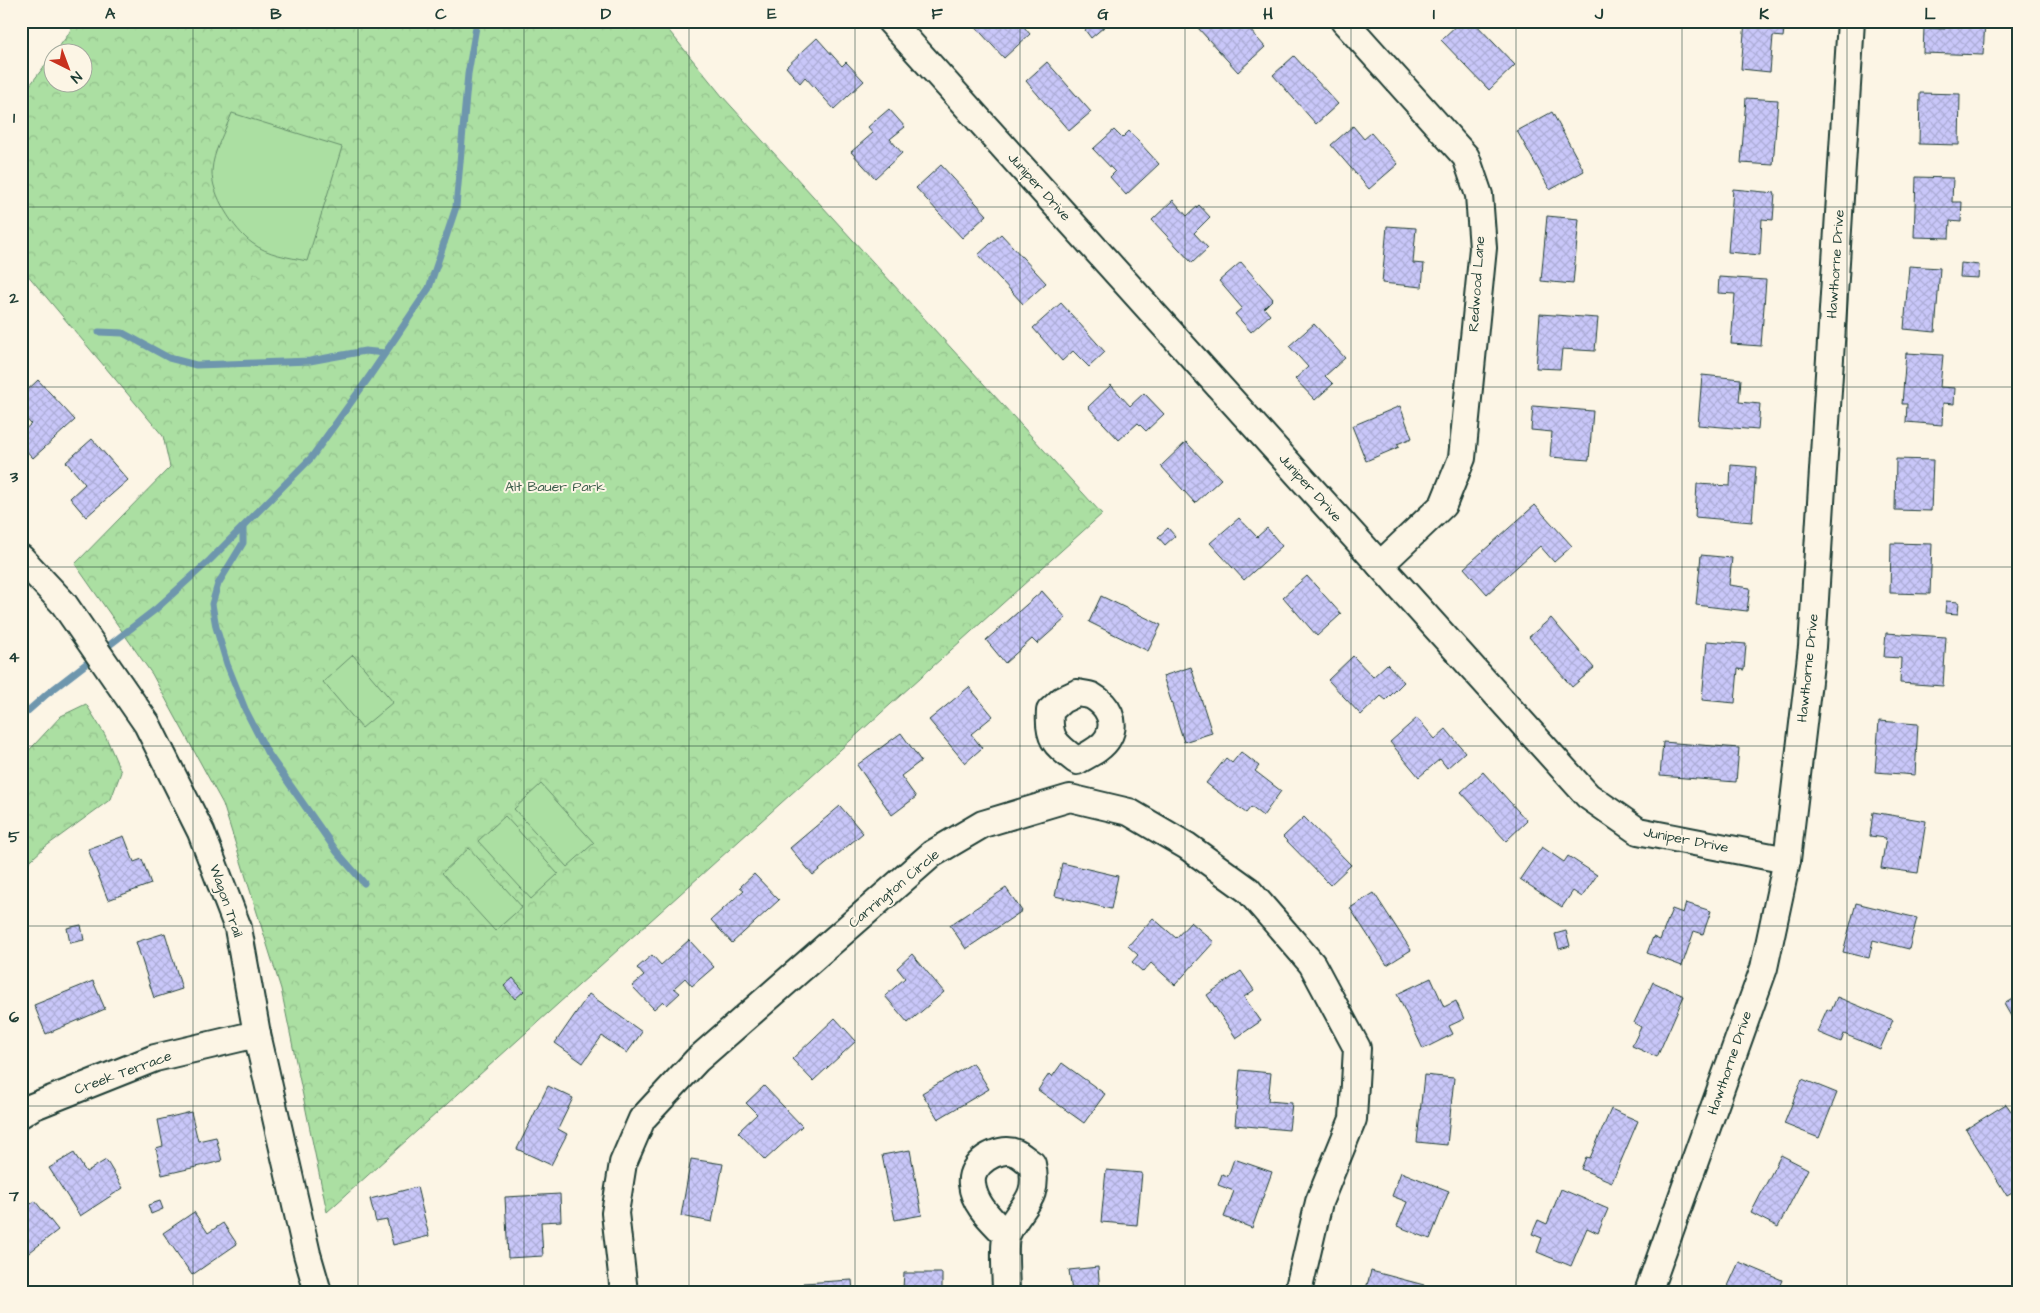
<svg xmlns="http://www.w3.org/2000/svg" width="2040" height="1313" viewBox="0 0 2040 1313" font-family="'Architects Daughter',sans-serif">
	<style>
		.forest { fill: url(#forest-crowns); stroke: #658e6b }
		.pitch { fill: #abdfa2; stroke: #658e6b }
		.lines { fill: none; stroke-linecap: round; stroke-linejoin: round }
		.stream { stroke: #6e96ad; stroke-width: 7 }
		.building { fill: url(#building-cross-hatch); stroke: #1f3d34 }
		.minor-casing { stroke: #1f3d34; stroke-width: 30 }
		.minor { stroke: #fcf5e5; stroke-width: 26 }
		.grid { fill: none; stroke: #1f3d34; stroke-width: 1; stroke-opacity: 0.55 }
		.labels { text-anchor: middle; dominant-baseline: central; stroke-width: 4; stroke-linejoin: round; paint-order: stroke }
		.street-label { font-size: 14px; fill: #1f3d34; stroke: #fcf5e5 }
		.park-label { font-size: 14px; fill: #3b5d4a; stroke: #fcf5e5 }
		.neatline { fill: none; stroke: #1f3d34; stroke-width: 2 }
		.grid-label { font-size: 16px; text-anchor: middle; font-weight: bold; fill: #1f3d34 }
	</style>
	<defs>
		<pattern id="forest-crowns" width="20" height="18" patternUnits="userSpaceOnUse" patternTransform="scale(1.25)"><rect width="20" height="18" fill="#abdfa2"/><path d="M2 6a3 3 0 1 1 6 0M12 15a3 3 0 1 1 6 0" fill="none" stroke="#93c08c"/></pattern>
		<pattern id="building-cross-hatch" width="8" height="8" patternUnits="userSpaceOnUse" patternTransform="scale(1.25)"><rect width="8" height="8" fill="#c9c7f9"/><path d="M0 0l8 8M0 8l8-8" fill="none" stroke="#acacd6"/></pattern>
	</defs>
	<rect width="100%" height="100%" fill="#fcf5e5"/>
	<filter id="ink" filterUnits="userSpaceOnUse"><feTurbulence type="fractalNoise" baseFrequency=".02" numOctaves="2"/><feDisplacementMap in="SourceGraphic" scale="10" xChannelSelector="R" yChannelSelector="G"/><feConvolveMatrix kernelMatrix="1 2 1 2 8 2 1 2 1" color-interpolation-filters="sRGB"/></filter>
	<g filter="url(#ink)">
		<!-- forest -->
		<g class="forest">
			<polygon points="75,21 661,21 722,96 1102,514 327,1212 281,989 223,804 152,674 75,564 170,467 163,436 21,267 21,97 52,56 52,82 82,82 82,52 55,52 68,35"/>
			<polygon points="86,704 105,735 121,772 111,799 45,847 21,869 21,759 61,716"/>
		</g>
		<!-- pitch -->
		<g class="pitch">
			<path d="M232 113 342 147 307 261C288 257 268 255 252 243 234 230 211 194 212 171 213 152 225 131 232 113Z"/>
			<polygon points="353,655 393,702 362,728 323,682"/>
			<polygon points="541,784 594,843 567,867 514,809"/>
			<polygon points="505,816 558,874 531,899 478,841"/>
			<polygon points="469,848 522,907 495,931 442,873"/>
		</g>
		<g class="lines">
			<!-- stream -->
			<g class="stream">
				<polyline points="99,332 123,333 169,358 196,365 310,361 365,351 385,353"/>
				<polyline points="243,527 243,543 218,584 212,604 216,627 227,664 245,709 267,752 337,852 364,883"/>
				<polyline points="103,650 156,609 210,560 311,458 367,380 429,288 456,207 468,74 477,21"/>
				<polyline points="21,717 47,694 95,657"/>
			</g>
		</g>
		<!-- building -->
		<g class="building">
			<polygon points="750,21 767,21 755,28"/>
			<polygon points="970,21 1019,21 1030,34 1004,58"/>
			<polygon points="1095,21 1099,21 1104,27 1091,38 1085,30"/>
			<polygon points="1206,21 1242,21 1265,47 1238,72 1198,28"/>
			<polygon points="1461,21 1473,21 1515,65 1489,90 1441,40"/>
			<polygon points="1745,21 1785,21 1783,37 1773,36 1770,72 1741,69"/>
			<polygon points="1945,21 1985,21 1983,55 1923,53 1924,28 1945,29"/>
			<polygon points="817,38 842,66 846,62 864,81 834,109 805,77 800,83 786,67"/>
			<polygon points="1294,56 1338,104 1316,124 1273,75"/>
			<polygon points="1047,62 1091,112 1069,131 1026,81"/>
			<polygon points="1920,93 1960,94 1959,145 1919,144"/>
			<polygon points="1746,98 1778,100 1773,165 1741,163"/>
			<polygon points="889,109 905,127 890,139 902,153 875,178 851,152 873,133 868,127"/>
			<polygon points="1552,112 1584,171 1550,190 1517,131"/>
			<polygon points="1353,126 1364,139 1371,133 1398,164 1369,189 1331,145"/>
			<polygon points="1114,130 1122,138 1129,131 1159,164 1126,195 1110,177 1115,172 1093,149"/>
			<polygon points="941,165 987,215 962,238 916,188"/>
			<polygon points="1916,177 1953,178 1952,202 1962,202 1961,222 1950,221 1949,238 1914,237"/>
			<polygon points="1733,189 1775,193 1773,220 1762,219 1760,255 1728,252"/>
			<polygon points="1173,200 1187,216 1199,205 1210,217 1194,233 1208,248 1192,263 1152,220"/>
			<polygon points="1547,216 1579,219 1573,284 1541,281"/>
			<polygon points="1387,226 1416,228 1413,263 1424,264 1422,287 1382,283"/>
			<polygon points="1001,234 1046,283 1023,304 978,255"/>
			<polygon points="1241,262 1273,299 1264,308 1270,315 1251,332 1235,314 1242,308 1219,281"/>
			<polygon points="1961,263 1979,265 1978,278 1960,277"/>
			<polygon points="1909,266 1940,268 1935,332 1904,329"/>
			<polygon points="1719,277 1766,280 1761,346 1731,344 1735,294 1718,293"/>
			<polygon points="1061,303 1105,352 1089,367 1073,351 1062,361 1033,328"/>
			<polygon points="1540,314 1598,318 1595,351 1562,349 1560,369 1536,368"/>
			<polygon points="1314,324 1345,358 1325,376 1333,384 1315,400 1295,379 1308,367 1289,346"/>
			<polygon points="1906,353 1943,355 1940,387 1955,388 1954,404 1943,403 1942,425 1906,422 1907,404 1902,404"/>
			<polygon points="1702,375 1741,379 1739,402 1760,404 1758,430 1698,425"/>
			<polygon points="38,380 75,420 33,458 21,445 21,433 31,424 21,413 21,396"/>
			<polygon points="1111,385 1130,406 1144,393 1164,414 1146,431 1138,423 1119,440 1088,407"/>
			<polygon points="1400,406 1412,438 1397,444 1399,447 1366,461 1352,426"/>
			<polygon points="1533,406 1593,411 1589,460 1550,457 1552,432 1531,430"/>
			<polygon points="92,439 128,480 86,517 70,498 85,484 66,462"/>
			<polygon points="1186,442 1221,479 1195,503 1161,466"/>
			<polygon points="1896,459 1933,460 1931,511 1895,510"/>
			<polygon points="1731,465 1756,467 1752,522 1695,517 1697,484 1730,486"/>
			<polygon points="1535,505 1572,546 1554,562 1540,546 1487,594 1464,568"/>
			<polygon points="1239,518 1257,537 1267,528 1282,546 1244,580 1210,543"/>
			<polygon points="1168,528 1175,536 1165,545 1158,537"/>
			<polygon points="1891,543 1932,544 1930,594 1890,593"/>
			<polygon points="1701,555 1732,558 1729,585 1750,588 1747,611 1696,605"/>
			<polygon points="1307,576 1341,614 1317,636 1283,597"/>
			<polygon points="1042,591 1066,618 1037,644 1032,639 1005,663 986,640"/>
			<polygon points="1101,596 1161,625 1148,651 1089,622"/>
			<polygon points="1946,601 1959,602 1958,614 1945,613"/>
			<polygon points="1551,618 1594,668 1572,687 1529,637"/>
			<polygon points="1886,633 1946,637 1943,686 1900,683 1901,658 1884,657"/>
			<polygon points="1707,641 1746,644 1744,670 1738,669 1735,703 1702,700"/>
			<polygon points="1353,656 1373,677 1387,664 1404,682 1386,700 1381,696 1361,715 1328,680"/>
			<polygon points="1191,667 1212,733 1184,742 1163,676"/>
			<polygon points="969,687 993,716 971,734 982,748 965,763 929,720"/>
			<polygon points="1417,718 1435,739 1446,729 1465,752 1447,768 1440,759 1419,777 1390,742"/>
			<polygon points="1879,721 1918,724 1915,775 1875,772"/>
			<polygon points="901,733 921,761 901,776 916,797 892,815 857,765"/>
			<polygon points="1663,742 1739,748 1736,782 1660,776"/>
			<polygon points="1241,752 1259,766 1255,771 1281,791 1263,816 1251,807 1246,813 1206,783 1226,758 1232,763"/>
			<polygon points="1483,772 1527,821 1506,841 1461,792"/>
			<polygon points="840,806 863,833 813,875 790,848"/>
			<polygon points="1873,812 1926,821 1918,873 1881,868 1886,838 1870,836"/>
			<polygon points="1304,817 1351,865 1330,885 1283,837"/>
			<polygon points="124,836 134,862 142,859 151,884 108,900 88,849"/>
			<polygon points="1542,847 1564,862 1568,856 1597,875 1582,897 1573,891 1562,907 1520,879"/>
			<polygon points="1062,863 1118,876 1111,909 1055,896"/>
			<polygon points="754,874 779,900 732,943 711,920 744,890 740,887"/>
			<polygon points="1006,888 1022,911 966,949 950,925"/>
			<polygon points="1374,893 1411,950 1387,965 1350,908"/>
			<polygon points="1686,903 1711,911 1703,934 1694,931 1682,966 1647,953 1653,937 1660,940 1672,909 1683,913"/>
			<polygon points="1856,903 1917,918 1909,949 1873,940 1869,958 1843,952"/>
			<polygon points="1153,918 1176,938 1191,922 1214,942 1175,985 1151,963 1143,972 1132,962 1138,955 1128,946"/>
			<polygon points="81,925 84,940 70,943 67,928"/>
			<polygon points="1566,931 1570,946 1559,949 1555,934"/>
			<polygon points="165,933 182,989 154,998 136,942"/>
			<polygon points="689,940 714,967 692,986 685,978 674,988 680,993 667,1005 663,1001 654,1009 632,986 644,976 637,968 652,955 661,965"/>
			<polygon points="912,954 944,992 908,1023 885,996 905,978 897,968"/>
			<polygon points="1241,971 1254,990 1244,997 1261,1021 1236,1038 1207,995"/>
			<polygon points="513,978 524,991 515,999 504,986"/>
			<polygon points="1431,978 1444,1007 1456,1001 1464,1019 1449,1026 1453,1034 1423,1049 1397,994"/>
			<polygon points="93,981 105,1009 46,1034 34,1005"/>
			<polygon points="1653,982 1684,996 1657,1057 1632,1046 1641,1027 1634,1023"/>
			<polygon points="589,994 642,1032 627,1053 602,1036 583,1063 555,1043"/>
			<polygon points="2019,995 2019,1030 2004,1004"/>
			<polygon points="1837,997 1893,1020 1880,1049 1844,1034 1841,1042 1817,1032 1827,1009 1831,1011"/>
			<polygon points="835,1018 856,1041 813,1081 792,1059"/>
			<polygon points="973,1063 989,1089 938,1119 922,1093"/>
			<polygon points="1062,1063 1105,1094 1084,1123 1038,1090 1049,1074 1052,1077"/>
			<polygon points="1240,1070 1271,1073 1268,1101 1292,1103 1289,1130 1235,1125"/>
			<polygon points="1424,1075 1454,1078 1447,1145 1417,1142"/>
			<polygon points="1802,1079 1837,1093 1819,1138 1784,1124"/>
			<polygon points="548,1086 573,1098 558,1129 567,1134 551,1165 517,1149"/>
			<polygon points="764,1086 802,1126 765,1160 738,1132 757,1114 746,1103"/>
			<polygon points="2006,1104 2019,1122 2019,1189 2007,1196 1966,1129"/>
			<polygon points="1611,1109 1638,1121 1612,1182 1581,1169 1586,1157 1590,1158"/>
			<polygon points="191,1112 198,1141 216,1137 222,1161 162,1175 156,1148 163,1146 158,1120"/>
			<polygon points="910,1150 922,1215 895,1220 882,1155"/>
			<polygon points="74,1153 86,1172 106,1160 123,1188 80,1216 49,1168"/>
			<polygon points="1781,1155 1808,1169 1778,1227 1751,1213"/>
			<polygon points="691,1159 723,1164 712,1222 681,1216"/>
			<polygon points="1234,1159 1272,1172 1252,1228 1224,1217 1234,1191 1218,1185 1222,1174 1228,1176"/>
			<polygon points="1106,1170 1142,1173 1137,1225 1101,1222"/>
			<polygon points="1401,1172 1449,1191 1430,1239 1397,1226 1407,1202 1392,1196"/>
			<polygon points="417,1187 429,1236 393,1245 387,1220 376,1222 370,1199"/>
			<polygon points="1561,1189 1608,1209 1598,1233 1587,1228 1571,1266 1537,1252 1542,1238 1532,1234 1538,1220 1547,1224"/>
			<polygon points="560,1194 561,1221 541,1222 543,1256 508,1258 505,1197"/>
			<polygon points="35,1201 58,1230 21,1259 21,1211"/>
			<polygon points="160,1201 163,1209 151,1214 148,1205"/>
			<polygon points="194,1212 208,1233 223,1223 237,1244 192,1275 163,1233"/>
			<polygon points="1739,1262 1782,1280 1777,1292 1741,1292 1728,1286"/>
			<polygon points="1098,1267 1100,1292 1072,1292 1069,1270"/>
			<polygon points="1371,1271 1424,1285 1423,1292 1365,1292"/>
			<polygon points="904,1273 942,1273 942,1292 913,1292 913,1289 903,1288"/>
			<polygon points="852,1280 853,1292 804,1292 803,1283"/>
			<rect x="694" y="1288" width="48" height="4"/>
		</g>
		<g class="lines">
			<!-- minor casing -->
			<g class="minor-casing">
				<g id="minor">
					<polyline points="890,21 1588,796 1638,831 1787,860"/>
					<polyline points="1344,21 1466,157 1479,195 1483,248 1462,458 1443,505 1380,565"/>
					<polyline points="21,558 64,604 147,724 201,832 238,928 257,1034 307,1254 318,1292"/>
					<path d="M1077 693C1082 694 1088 694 1092 696 1108 705 1117 722 1108 738 1102 749 1087 755 1077 761 1055 744 1048 740 1050 711L1062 700Z"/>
					<polyline points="21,1114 32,1107 155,1058 257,1034"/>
					<path d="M1006 1235C992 1220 974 1205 972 1184 969 1164 998 1145 1016 1153 1021 1155 1027 1161 1032 1164 1040 1201 1020 1205 1007 1234 1003 1243 1006 1280 1006 1292"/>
					<polyline points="624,1292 615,1213 623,1163 642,1119 697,1060 932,854 983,824 1070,798 1129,812 1187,846 1248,890 1312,964 1357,1048 1353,1119 1319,1202 1298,1292"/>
					<polyline points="1648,1292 1764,968 1787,860 1812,647 1851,21"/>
				</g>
			</g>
			<!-- minor -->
			<use href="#minor" class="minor"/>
		</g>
	</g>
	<!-- grid -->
	<path class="grid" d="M193 21V1292M358 21V1292M524 21V1292M689 21V1292M855 21V1292M1020 21V1292M1185 21V1292M1351 21V1292M1516 21V1292M1682 21V1292M1847 21V1292M21 207H2019M21 387H2019M21 567H2019M21 746H2019M21 926H2019M21 1106H2019"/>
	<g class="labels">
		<!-- street labels -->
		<g class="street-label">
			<text transform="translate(1039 187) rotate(48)">Juniper Drive</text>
			<text transform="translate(1836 264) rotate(-86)">Hawthorne Drive</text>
			<text transform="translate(1477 284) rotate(-86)">Redwood Lane</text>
			<text transform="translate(1310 488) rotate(48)">Juniper Drive</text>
			<text transform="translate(1808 668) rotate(-84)">Hawthorne Drive</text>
			<text transform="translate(1686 840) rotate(11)">Juniper Drive</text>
			<text transform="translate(894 889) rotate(-40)">Carrington Circle</text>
			<text transform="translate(226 901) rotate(71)">Wagon Trail</text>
			<text transform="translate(1730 1063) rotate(-71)">Hawthorne Drive</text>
			<text transform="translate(123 1073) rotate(-20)">Creek Terrace</text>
		</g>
		<!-- park labels -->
		<g class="park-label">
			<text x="555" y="487">Alt Bauer Park</text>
		</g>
	</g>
	<!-- margin -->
	<rect width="2040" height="1313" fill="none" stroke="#fcf5e5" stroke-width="55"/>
	<!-- north arrow -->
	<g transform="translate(68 68) rotate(138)"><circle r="24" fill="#fcf5e5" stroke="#a4ab9e"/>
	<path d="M0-4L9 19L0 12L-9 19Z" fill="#c8321e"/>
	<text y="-8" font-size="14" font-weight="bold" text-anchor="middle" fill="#1f3d34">N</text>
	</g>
	<rect x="28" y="28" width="1984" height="1258" class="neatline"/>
	<g class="grid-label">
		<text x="110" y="19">A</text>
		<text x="276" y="19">B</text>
		<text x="441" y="19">C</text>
		<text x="606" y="19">D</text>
		<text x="772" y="19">E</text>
		<text x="937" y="19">F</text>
		<text x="1103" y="19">G</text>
		<text x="1268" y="19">H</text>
		<text x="1434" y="19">I</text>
		<text x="1599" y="19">J</text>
		<text x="1764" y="19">K</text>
		<text x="1930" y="19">L</text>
		<text x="14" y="123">1</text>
		<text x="14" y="303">2</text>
		<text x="14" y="482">3</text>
		<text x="14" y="662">4</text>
		<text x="14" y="842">5</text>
		<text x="14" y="1022">6</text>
		<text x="14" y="1201">7</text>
	</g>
</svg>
